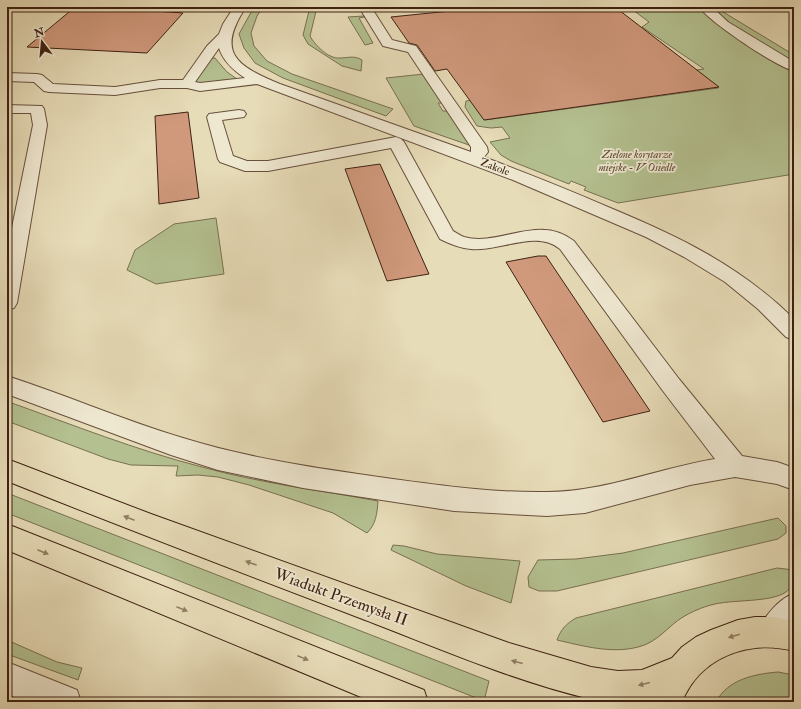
<svg xmlns="http://www.w3.org/2000/svg" width="801" height="709" viewBox="0 0 801 709" font-family="'IM FELL Double Pica',serif">
	<style>
		.green { fill: #b4c090; stroke: #797051 }
		.building { fill: #d0997c; stroke: #3e2112 }
		.lines { fill: none; stroke-linecap: round; stroke-linejoin: round }
		.minor-casing { stroke: #68503c; stroke-width: 2 }
		.major-casing { stroke: #3e2112; stroke-width: 2 }
		.minor { fill: #efe8d1; fill-rule: evenodd }
		.major { fill: #e7dcb8; fill-rule: evenodd }
		.oneway { fill: #927e65 }
		.labels { text-anchor: middle; dominant-baseline: central; stroke-width: 3.5; stroke-linejoin: round; paint-order: stroke }
		.far-park-label { font-size: 11px; font-style: italic; fill: #5c4932; stroke: #efe8d1 }
		.far-street-label { font-size: 11px; fill: #3e2112; stroke: #efe8d1 }
		.near-street-label { font-size: 16px; fill: #3e2112; stroke: #efe8d1 }
	</style>
	<rect width="100%" height="100%" fill="#e7dcb8"/>
	<filter id="stains"><feTurbulence type="fractalNoise" baseFrequency=".005" numOctaves="4"/><feColorMatrix values="0 0 0 0 .2 0 0 0 0 .09 0 0 0 0 .02 0 0 0 .5 -.17"/></filter>
	<radialGradient id="worn" r=".72"><stop offset=".6" stop-color="#630" stop-opacity="0"/><stop offset="1" stop-color="#630" stop-opacity=".3"/></radialGradient>
	<!-- green -->
	<g class="green">
		<polygon points="254,7 263,7 257,16 251,33 254,46 267,61 292,74 393,109 386,116 283,78 255,63 244,48 239,34"/>
		<path d="M310 7H317L310 36C315 45 328 59 340 58 348 58 354 55 362 60L361 71 342 66 308 44 303 35Z"/>
		<polygon points="629,7 715,7 794,55 794,174 618,203 584,190 586,187 571,181 569,184 511,161 501,155 490,142 510,138 502,127 491,128 477,126 465,107 466,101 486,98 474,105 485,120 718,88 681,72 704,69 642,27 649,22"/>
		<polygon points="364,16 365,17 359,18 373,43 365,45 348,17"/>
		<polygon points="213,58 215,58 227,72 237,79 199,84 196,82 196,78 210,59"/>
		<polygon points="424,74 444,103 438,103 443,111 450,111 469,144 469,145 414,126 386,78"/>
		<polygon points="216,218 224,274 156,284 127,270 135,250 174,224"/>
		<path d="M9 402C73 425 136 450 202 467 259 483 319 490 378 501 377 514 376 524 367 533L333 513 249 485 218 477 198 475 176 476 178 466 131 465 108 459 7 421V404Z"/>
		<polygon points="7,493 489,681 484,701 7,513"/>
		<polygon points="778,518 786,526 786,533 778,539 557,591 539,591 529,587 528,577 538,560 576,559 623,553"/>
		<polygon points="393,545 404,546 437,554 520,561 511,603 466,586 391,550"/>
		<path d="M777 568 794 570C794 578 793 587 786 592 770 603 732 599 711 605 703 607 691 612 683 617 668 626 657 643 638 647 612 654 583 646 557 640 561 629 566 624 576 618Z"/>
		<polygon points="7,640 57,662 82,668 78,680 7,654"/>
		<path d="M778 672 794 675V702H716C728 679 755 674 778 672Z"/>
	</g>
	<!-- building -->
	<g class="building">
		<polygon points="75,7 144,7 141,10 183,13 147,53 27,47"/>
		<polygon points="490,7 615,7 719,87 484,120 447,69 435,71 417,45 409,43 391,17"/>
		<polygon points="188,112 199,198 159,204 155,116"/>
		<polygon points="380,164 429,274 387,281 345,169"/>
		<polygon points="538,256 546,256 650,411 603,422 506,262"/>
	</g>
	<g class="lines">
		<!-- minor casing -->
		<g class="minor-casing">
			<g id="minor">
				<path d="M234 7H246C215 53 237 66 280 84L471 152V147L408 52 383 46 359 7H371L392 40 416 46 487 147 488 152 484 157C526 173 567 189 608 207 678 236 739 265 794 319V340L786 337 758 309 725 282 684 257 646 237 513 180 257 84 200 91 187 88H160L115 95 49 92 44 91 34 82 7 81V73L37 74 42 75 53 84 115 87 160 80H183L207 46 219 34 223 24ZM219 48C223 61 233 70 245 78L200 83 195 82Z"/>
				<path d="M699 7H712L728 22 794 62V71C775 66 711 23 699 7Z"/>
				<polygon points="7,105 42,106 44,109 47,125 17,303 14,308 7,310 7,252 33,125 31,113 7,113"/>
				<path d="M239 110 244 111 246 114 244 117 222 120 233 156 247 161H268L396 137 401 139 404 142 453 231C457 233 461 236 464 237 500 247 538 213 574 241L679 379 742 456 777 462 794 468V490L777 484 735 477 690 485 585 513 547 516 454 511 303 488 218 470 171 455 7 394V376C66 395 123 420 183 438 244 457 309 467 372 476 430 484 488 493 547 492 604 492 659 468 715 459L663 391 560 249C536 229 500 252 471 249 460 248 450 244 440 239L391 148 268 171H245L220 162 218 159 207 117 209 114Z"/>
				<path d="M794 593V631L784 643 773 647 762 643 758 632C764 616 778 600 794 593Z"/>
				<polygon points="7,662 77,690 81,702 26,702 7,694"/>
			</g>
		</g>
		<!-- major casing -->
		<g class="major-casing">
			<g id="major">
				<path d="M7 459 151 514 509 643 591 667 618 671 642 670 672 658 682 647 696 637 711 630 738 620 755 617H773L794 621V651C749 639 700 657 682 702H650L651 698C634 706 608 703 590 699 511 680 436 647 360 618 242 573 124 528 7 481Z"/>
				<polygon points="7,524 424,690 428,702 373,702 7,550"/>
			</g>
		</g>
		<!-- minor -->
		<use href="#minor" class="minor"/>
		<!-- major -->
		<use href="#major" class="major"/>
	</g>
	<!-- one-way arrows -->
	<defs><path id="oneway-solid" d="M-6-.8H1V-3.2L6.5 0L1 3.2V.8H-6Z"/></defs>
	<g class="oneway">
		<use href="#oneway-solid" transform="translate(129 518) rotate(-159)"/>
		<use href="#oneway-solid" transform="translate(43 552) rotate(23)"/>
		<use href="#oneway-solid" transform="translate(251 563) rotate(-160)"/>
		<use href="#oneway-solid" transform="translate(182 609) rotate(22)"/>
		<use href="#oneway-solid" transform="translate(734 636) rotate(164)"/>
		<use href="#oneway-solid" transform="translate(303 658) rotate(22)"/>
		<use href="#oneway-solid" transform="translate(517 662) rotate(-165)"/>
		<use href="#oneway-solid" transform="translate(644 684) rotate(166)"/>
	</g>
	<g class="labels">
		<!-- far-park labels -->
		<g class="far-park-label">
			<text x="637" y="154">Zielone korytarze<tspan x="637" dy="13">miejske - V Osiedle</tspan></text>
		</g>
		<!-- far-street labels -->
		<g class="far-street-label">
			<text transform="translate(495 167) rotate(21)">Zakole</text>
		</g>
		<!-- near-street labels -->
		<g class="near-street-label">
			<text transform="translate(341 597) rotate(20)">Wiadukt Przemysła II</text>
		</g>
	</g>
	<!-- margin -->
	<rect width="801" height="709" fill="none" stroke="#e7dcb8" stroke-width="24"/>
	<rect x="8" y="8" width="785" height="693" fill="none" stroke="#3e2112" stroke-width="2"/>
	<rect x="12" y="12" width="777" height="685" fill="none" stroke="#3e2112"/>
	<!-- north arrow -->
	<g transform="translate(42 42) rotate(344)" stroke="#efe8d1" stroke-width="3" paint-order="stroke">
	<path d="M0-3L7 15L0 10L-7 15Z" fill="#3e2112"/>
	<text y="-6" font-size="11" font-weight="bold" text-anchor="middle" fill="#3e2112">N</text>
	</g>
	<rect width="100%" height="100%" filter="url(#stains)"/>
	<rect width="100%" height="100%" fill="url(#worn)"/>
</svg>
